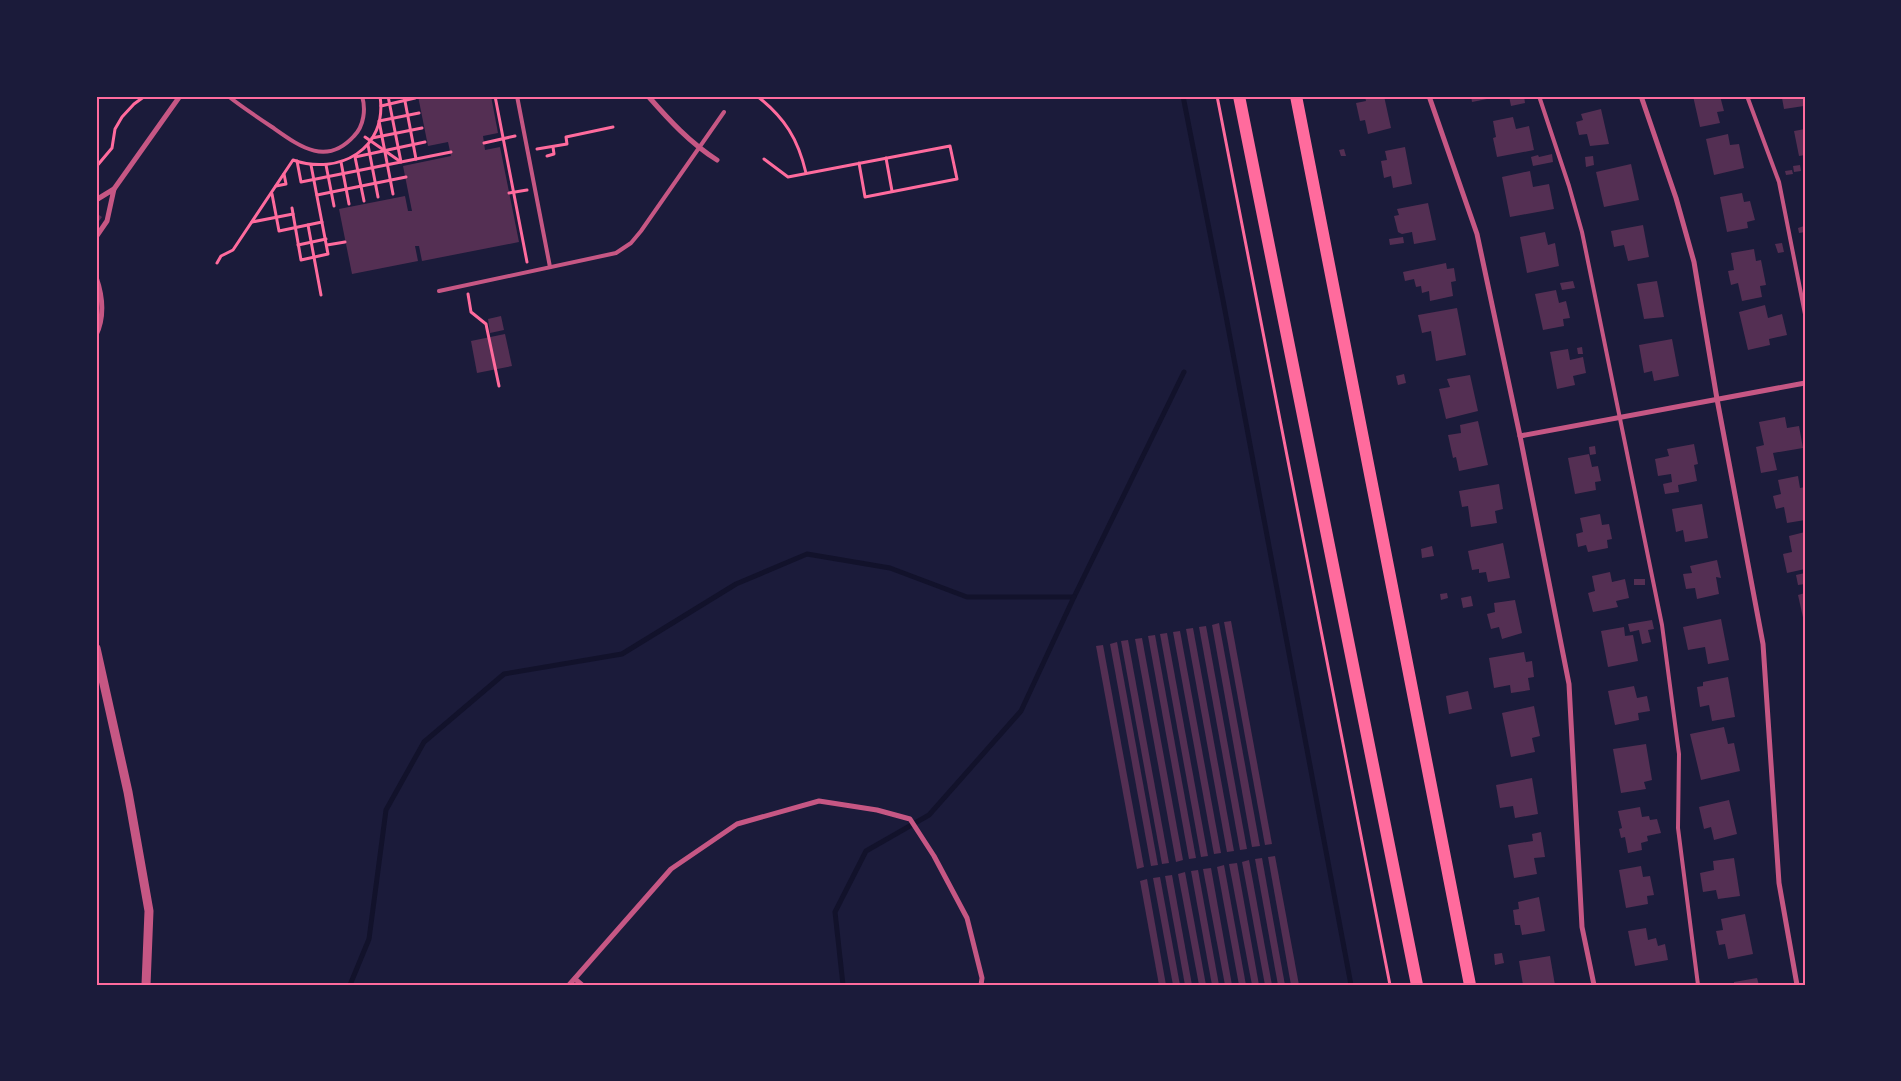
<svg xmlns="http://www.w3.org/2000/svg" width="1901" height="1081" viewBox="0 0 1901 1081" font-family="'PT Serif',serif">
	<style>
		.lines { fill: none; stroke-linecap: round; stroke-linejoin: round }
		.stream { stroke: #12122b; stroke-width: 5 }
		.building { fill: #542f53 }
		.path { stroke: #ff6b9d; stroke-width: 3 }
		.service { stroke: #c65784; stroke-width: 4 }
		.minor { stroke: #c65784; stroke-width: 5 }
		.tertiary { stroke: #c65784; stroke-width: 9 }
		.primary { stroke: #ff6b9d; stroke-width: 12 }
		.neatline { fill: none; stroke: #ff6b9d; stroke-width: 2 }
	</style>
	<rect width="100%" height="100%" fill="#1b1b3a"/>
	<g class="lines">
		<!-- stream -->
		<g class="stream">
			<polyline points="1183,96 1223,300 1351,985"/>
			<polyline points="350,985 369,939 386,810 424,742 504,674 622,654 736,584 807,554 890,568 967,597 1074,597 1184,372"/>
			<polyline points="843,985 835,912 866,851 929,815 1021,711 1074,597"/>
		</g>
	</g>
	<!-- building -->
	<g class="building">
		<polygon points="418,96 491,96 498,133 483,136 485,150 500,147 519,242 422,261 419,246 415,246 418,261 352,274 339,209 405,196 408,211 412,211 403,166 451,156 448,142 428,146"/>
		<polygon points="1384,96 1391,128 1368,134 1365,120 1360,121 1356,103 1366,101 1365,97"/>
		<polygon points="1471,96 1497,96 1497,97 1472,102"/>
		<polygon points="1509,96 1524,96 1525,103 1511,106"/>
		<polygon points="1693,96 1720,96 1724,111 1717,112 1720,123 1700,127"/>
		<polygon points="1776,96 1803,96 1804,106 1784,109 1782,98 1776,99"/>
		<polygon points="1601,109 1609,144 1590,146 1587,134 1579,135 1576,122 1583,120 1581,114"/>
		<polygon points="1513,117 1516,129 1529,126 1534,150 1497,157 1493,138 1496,137 1493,121"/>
		<polygon points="1805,129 1805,155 1799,156 1794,131"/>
		<polygon points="1728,134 1730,145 1739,144 1744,168 1714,175 1706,139"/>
		<polygon points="1405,147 1412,184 1393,188 1391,176 1384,178 1381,161 1387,160 1385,151"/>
		<polygon points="1344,149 1346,156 1341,156 1339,150"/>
		<polygon points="1552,154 1553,162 1533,166 1531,157 1538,155 1539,157"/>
		<polygon points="1593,156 1594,165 1586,167 1585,157"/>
		<polygon points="1631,164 1639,200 1604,207 1596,172"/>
		<polygon points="1800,165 1801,171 1794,172 1793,166"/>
		<polygon points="1792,170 1793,174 1786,175 1785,171"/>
		<polygon points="1530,171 1533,187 1549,184 1554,209 1510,217 1502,177"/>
		<polygon points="1742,193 1744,202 1750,201 1755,220 1747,222 1748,228 1727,232 1720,197"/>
		<polygon points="1428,203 1436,240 1414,244 1412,232 1402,234 1398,232 1394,216 1399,215 1397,209"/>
		<polygon points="96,213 102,217 96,225"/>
		<polygon points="1643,225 1649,257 1628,261 1624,245 1614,247 1611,231"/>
		<polygon points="1804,226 1805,232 1799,233 1798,228"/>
		<polygon points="1545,232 1548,245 1555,243 1559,266 1527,273 1520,237"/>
		<polygon points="1403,237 1404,243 1390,245 1389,239"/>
		<polygon points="1782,243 1784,252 1778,253 1775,244"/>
		<polygon points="1754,249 1756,261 1761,260 1766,285 1760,286 1762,297 1742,301 1738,283 1731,285 1728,271 1734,270 1731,253"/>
		<polygon points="1446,263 1447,269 1454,268 1456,281 1451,282 1453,296 1430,301 1429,291 1422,293 1421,286 1416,287 1414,279 1405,281 1403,272"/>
		<polygon points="1573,281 1575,288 1562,290 1560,283"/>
		<polygon points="1657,281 1664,317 1644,319 1637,284"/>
		<polygon points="1556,290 1559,303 1566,301 1570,318 1563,319 1564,326 1543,330 1535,294"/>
		<polygon points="1765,305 1768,318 1782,314 1787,335 1769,339 1770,345 1748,350 1739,312"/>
		<polygon points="1457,308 1466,355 1436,361 1431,331 1422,333 1418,315"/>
		<polygon points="501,316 504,330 490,333 488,319"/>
		<polygon points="505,334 512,366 477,373 471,341"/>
		<polygon points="1672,339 1679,376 1654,381 1652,371 1644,373 1639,345"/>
		<polygon points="1582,347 1583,354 1578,354 1577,348"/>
		<polygon points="1568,349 1570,360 1583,357 1586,373 1573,376 1575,385 1557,389 1550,352"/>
		<polygon points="1404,374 1406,383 1398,385 1396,376"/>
		<polygon points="1470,375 1478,411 1446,419 1439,389 1450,387 1447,379"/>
		<polygon points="1785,417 1787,428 1799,426 1803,448 1773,453 1777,470 1761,473 1756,447 1764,445 1759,422"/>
		<polygon points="1478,421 1488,465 1459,471 1456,457 1453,458 1448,435 1461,433 1460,425"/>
		<polygon points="1694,444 1698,464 1694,465 1697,481 1678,485 1679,492 1665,494 1663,484 1672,482 1671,474 1658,476 1655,459 1669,456 1667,449"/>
		<polygon points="1595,446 1596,454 1590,455 1589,447"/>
		<polygon points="1589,454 1592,467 1598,466 1601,481 1595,482 1596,490 1575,494 1568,458"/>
		<polygon points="1798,476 1800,488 1805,487 1805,520 1787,523 1784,507 1776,509 1773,496 1781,494 1778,480"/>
		<polygon points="1499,484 1503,509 1495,511 1497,523 1471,527 1468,506 1462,507 1459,491"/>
		<polygon points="1702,504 1708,538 1685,542 1683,530 1676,532 1672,509"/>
		<polygon points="1600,514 1602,525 1609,524 1612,539 1607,540 1608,548 1588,552 1586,545 1578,547 1576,534 1583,532 1580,518"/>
		<polygon points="1805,532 1805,569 1787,573 1783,554 1792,552 1789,536"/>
		<polygon points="1503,543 1510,578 1488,582 1486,572 1479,573 1479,569 1472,570 1468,551"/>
		<polygon points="1432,546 1434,556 1422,558 1421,549"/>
		<polygon points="1717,560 1721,578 1716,577 1719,594 1697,599 1695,588 1686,589 1683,574 1692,573 1690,566"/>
		<polygon points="1610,572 1612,582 1625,579 1629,598 1616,601 1618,607 1593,612 1588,593 1595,591 1592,576"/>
		<polygon points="1805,573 1805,584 1798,585 1796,575"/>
		<rect x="1634" y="579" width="11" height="6"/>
		<polygon points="1447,593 1448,598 1441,600 1440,594"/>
		<polygon points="1805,593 1805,622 1804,622 1798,595"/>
		<polygon points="1471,596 1473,606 1463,608 1461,598"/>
		<polygon points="1515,600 1522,633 1502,639 1499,627 1491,629 1487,614 1495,612 1494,603"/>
		<polygon points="1721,619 1729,660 1708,664 1705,647 1688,650 1683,627"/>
		<polygon points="1652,620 1654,629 1648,630 1651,642 1642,644 1639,630 1630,632 1628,624"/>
		<polygon points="1231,621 1272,844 1265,845 1224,622"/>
		<polygon points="1219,623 1260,846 1252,847 1212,625"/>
		<polygon points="1206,626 1247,849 1240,850 1199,627"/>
		<polygon points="1624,627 1625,636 1633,635 1638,661 1608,667 1601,631"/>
		<polygon points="1193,628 1234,851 1227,852 1186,629"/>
		<polygon points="1180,631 1221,853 1214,854 1173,632"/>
		<polygon points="1167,633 1208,856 1201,857 1160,634"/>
		<polygon points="1155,635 1196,858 1189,859 1148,636"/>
		<polygon points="1142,638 1183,860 1176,862 1135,639"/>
		<polygon points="1128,640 1169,863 1162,864 1121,641"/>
		<polygon points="1117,642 1158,865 1151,866 1110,644"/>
		<polygon points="1103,645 1144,867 1137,869 1096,646"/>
		<polygon points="1524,652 1526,662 1532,661 1534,677 1528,678 1530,690 1511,693 1510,685 1494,688 1489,658"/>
		<polygon points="1728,677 1735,717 1712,721 1709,705 1700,707 1697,687 1703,686 1703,682"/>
		<polygon points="1634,686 1637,698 1647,696 1650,711 1638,713 1639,720 1615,725 1608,691"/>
		<polygon points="1468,691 1472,709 1449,714 1446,696"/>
		<polygon points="1534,706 1540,736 1532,738 1535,752 1511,757 1502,713"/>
		<polygon points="1724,727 1728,744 1734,743 1740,771 1701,780 1690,734"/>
		<polygon points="1646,744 1652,780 1644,782 1646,789 1621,793 1613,749"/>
		<polygon points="1532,778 1538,814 1515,818 1513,806 1500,808 1496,785"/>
		<polygon points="1729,800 1737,834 1714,840 1711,827 1704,829 1699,807"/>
		<polygon points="1640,807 1642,817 1649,816 1650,820 1657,819 1661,833 1647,836 1648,841 1641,843 1642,850 1628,853 1625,837 1621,838 1619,829 1622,828 1618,811"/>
		<polygon points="1541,832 1545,857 1534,858 1537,874 1514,878 1508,845 1533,841 1532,834"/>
		<polygon points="1275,856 1299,985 1291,985 1268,857"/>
		<polygon points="1262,858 1285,985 1278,985 1255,859"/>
		<polygon points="1734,858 1740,896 1718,899 1716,890 1703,892 1700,873 1714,870 1713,861"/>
		<polygon points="1249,860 1272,985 1265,985 1242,862"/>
		<polygon points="1237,863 1259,985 1252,985 1229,864"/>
		<polygon points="1224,865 1246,985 1239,985 1217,867"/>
		<polygon points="1641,866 1643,877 1650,876 1654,895 1647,896 1648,904 1626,908 1619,870"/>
		<polygon points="1211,868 1232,985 1225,985 1203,869"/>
		<polygon points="1198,870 1219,985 1212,985 1191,871"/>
		<polygon points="1185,872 1206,985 1199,985 1178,874"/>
		<polygon points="1172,875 1192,985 1185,985 1165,876"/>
		<polygon points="1160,877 1180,985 1173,985 1153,878"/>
		<polygon points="1147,879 1166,985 1159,985 1140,881"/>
		<polygon points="1539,897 1545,931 1522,935 1520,925 1515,925 1513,910 1519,909 1518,902"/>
		<polygon points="1745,914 1753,954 1728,959 1725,944 1719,945 1716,931 1723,930 1721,919"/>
		<polygon points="1646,928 1648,940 1656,938 1658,946 1665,944 1668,960 1635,966 1628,931"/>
		<polygon points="1502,953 1504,963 1495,965 1494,954"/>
		<polygon points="1550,956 1555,985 1523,985 1519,961"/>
		<polygon points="1757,978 1759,985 1734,985 1734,982"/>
	</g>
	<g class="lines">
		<!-- path -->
		<g class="path">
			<polyline points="404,96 416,159"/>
			<polyline points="495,96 527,262"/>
			<path d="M757 96C785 118 798 139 806 173"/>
			<polyline points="1217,96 1390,985"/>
			<polyline points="381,106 415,98"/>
			<polyline points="365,137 401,162 451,152"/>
			<polyline points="372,138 422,128"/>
			<polyline points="484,143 515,136"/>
			<polyline points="368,145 378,197"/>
			<polyline points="537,149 567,144 566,137 613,127"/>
			<polyline points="547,156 554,154 553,147"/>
			<polyline points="886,158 892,191"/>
			<polyline points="764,159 788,177 950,146 957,179 865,197 859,163"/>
			<polyline points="297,161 301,182 401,162 388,96"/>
			<polyline points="341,162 349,204"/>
			<polyline points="326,165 334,206"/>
			<polyline points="96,167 112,148 115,129 122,117 134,104 145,96"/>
			<polyline points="276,186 286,184 284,174"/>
			<polyline points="509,193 527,190"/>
			<polyline points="272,194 279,231 322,222"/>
			<polyline points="393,194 379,121 419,113"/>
			<polyline points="317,195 406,177"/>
			<polyline points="364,201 355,157 425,142"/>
			<polyline points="292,208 301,260 328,254 311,165"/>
			<polyline points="252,222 293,214"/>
			<polyline points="308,225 321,295"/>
			<polyline points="298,245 326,239"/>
			<polyline points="327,245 345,242"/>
			<path d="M217 263 221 256 233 250 293 160C339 176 388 149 380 96"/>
			<polyline points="468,294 471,312 486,324 487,329 499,386"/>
		</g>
		<!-- service -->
		<g class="service">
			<path d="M228 96C242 107 257 117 272 127 299 146 326 167 354 136 364 126 366 109 362 96"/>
			<polyline points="517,96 550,267"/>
			<polyline points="1539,96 1569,186 1582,232 1662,625 1679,754 1678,828 1698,985"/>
			<polyline points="1747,96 1779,182 1805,314"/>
			<polyline points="439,291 616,253 631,243 641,231 724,112"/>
		</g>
		<!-- minor -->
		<g class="minor">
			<path d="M648 96C669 120 690 143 717 160"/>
			<polyline points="1429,96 1477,234 1520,436 1569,684 1582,927 1594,985"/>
			<polyline points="1641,96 1676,198 1694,262 1717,399 1763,644 1779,883 1797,985"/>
			<polyline points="114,189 180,96"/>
			<polyline points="96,200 114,189 107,221 96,237"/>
			<path d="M96 277C103 297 105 316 96 335"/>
			<polyline points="1520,436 1805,383"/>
			<polyline points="575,979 582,985"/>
			<polyline points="569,985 671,869 737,824 819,801 877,810 910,819 934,856 967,918 982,978 981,985"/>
		</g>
		<!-- tertiary -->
		<polyline class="tertiary" points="96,648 128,792 149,911 146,985"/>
		<!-- primary -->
		<g class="primary">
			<polyline points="1239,96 1417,985"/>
			<polyline points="1296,96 1470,985"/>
		</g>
	</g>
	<!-- border -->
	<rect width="1901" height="1081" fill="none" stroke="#1b1b3a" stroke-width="195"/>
	<rect x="98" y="98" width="1706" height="886" class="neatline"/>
</svg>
